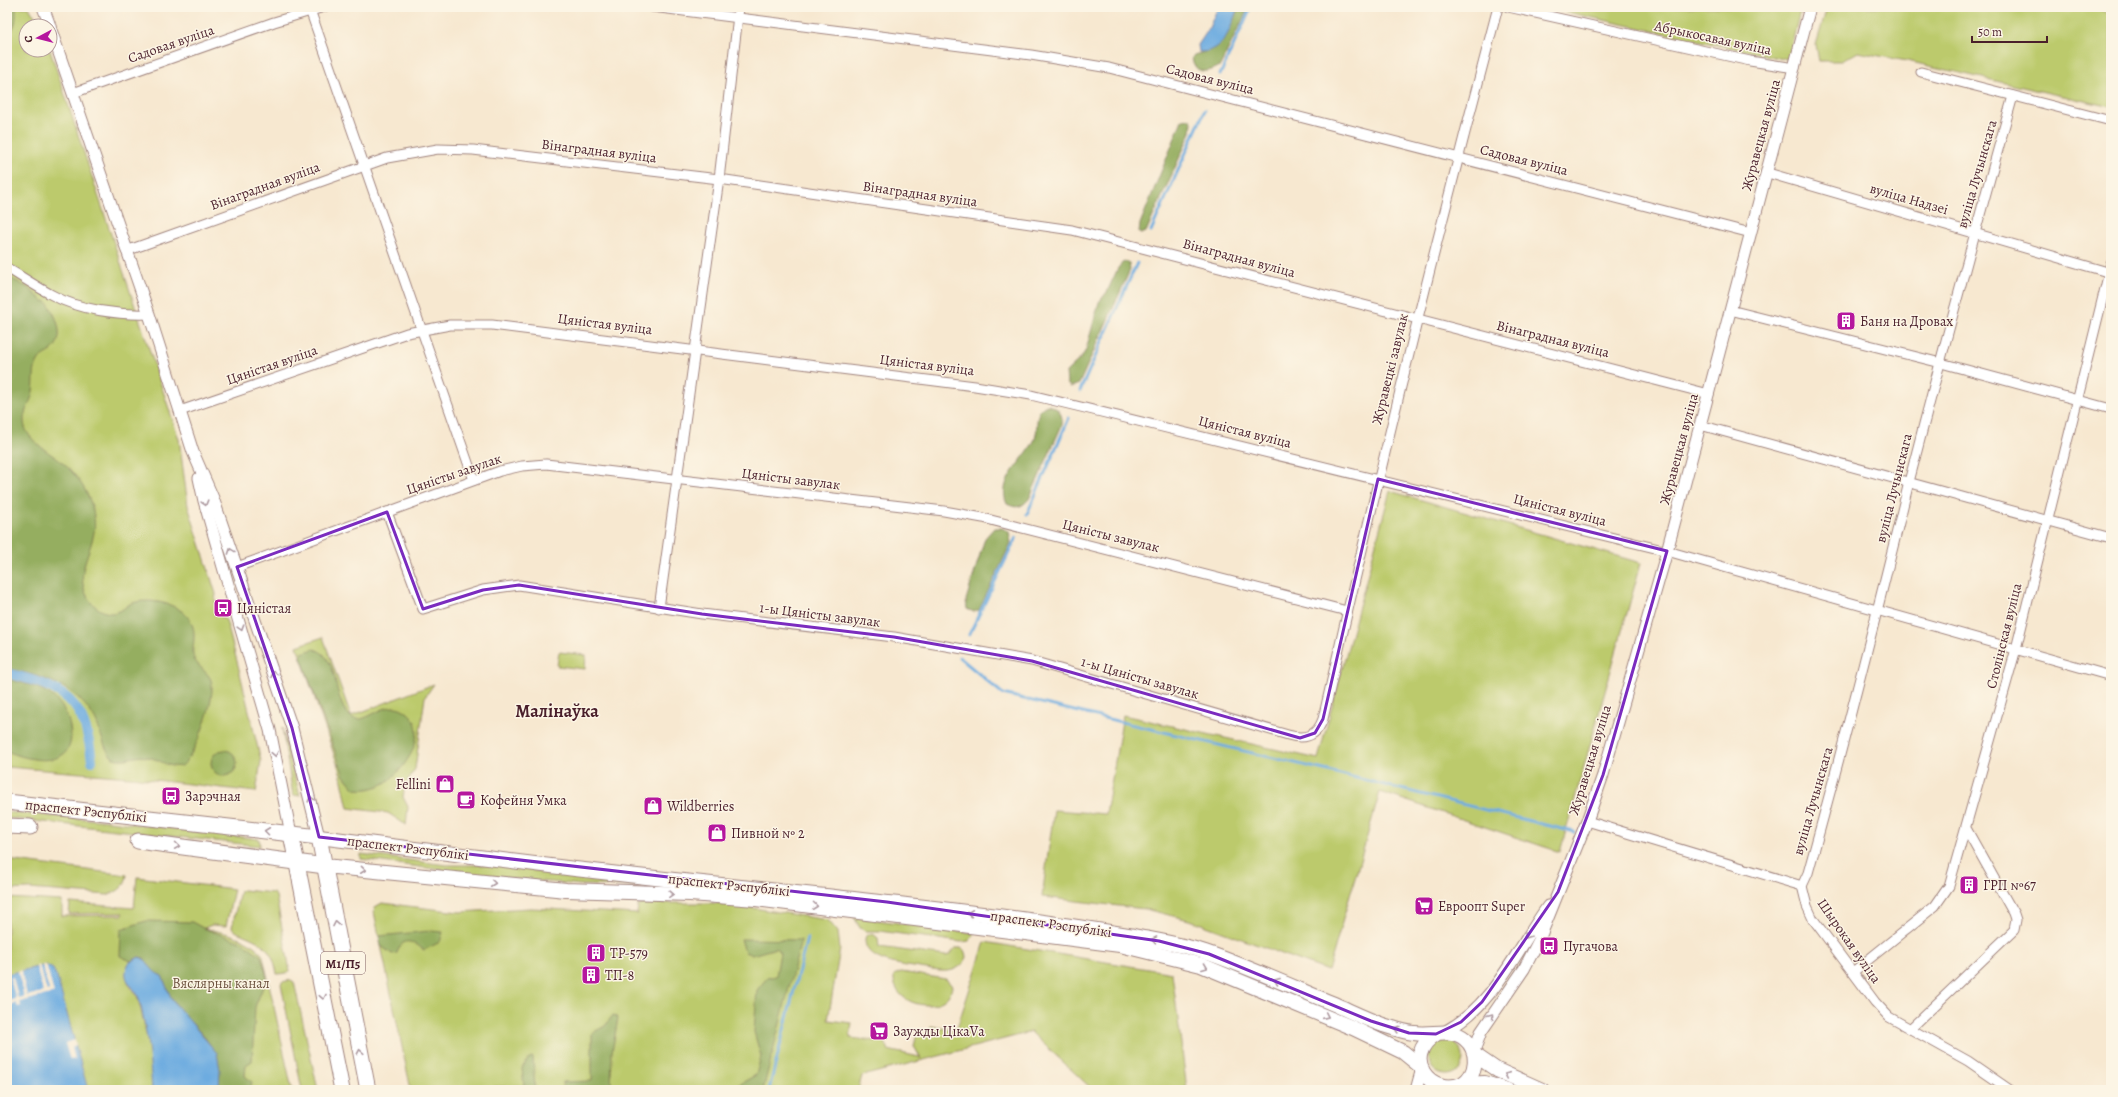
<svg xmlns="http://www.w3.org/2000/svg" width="2118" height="1097" viewBox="0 0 2118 1097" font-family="Alegreya,serif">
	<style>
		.green { fill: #bcca6c; stroke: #83744c }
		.forest { fill: #95ae60; stroke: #706646 }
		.water { fill: #6dace0; stroke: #5c6686 }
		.pier { fill: #f7e8d0 }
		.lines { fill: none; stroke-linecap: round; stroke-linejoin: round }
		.stream { stroke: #6dace0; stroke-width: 3 }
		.canal { stroke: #6dace0; stroke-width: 10 }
		.minor-casing { stroke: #a0847e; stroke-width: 11 }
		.tertiary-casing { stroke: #a0847e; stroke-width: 13 }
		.primary-casing { stroke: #a0847e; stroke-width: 16 }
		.trunk-casing { stroke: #a0847e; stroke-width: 17 }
		.minor { stroke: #fff; stroke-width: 9 }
		.tertiary { stroke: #fff; stroke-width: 11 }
		.primary { stroke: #fff; stroke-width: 14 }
		.trunk { stroke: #fff; stroke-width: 15 }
		.oneway { stroke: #ae9aa0 }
		.marked { fill: none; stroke: #7b2cbf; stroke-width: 3; stroke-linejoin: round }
		.labels { text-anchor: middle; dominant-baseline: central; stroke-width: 3; stroke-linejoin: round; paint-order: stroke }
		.shield { fill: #fcf5e5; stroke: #7f5f63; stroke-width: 1 }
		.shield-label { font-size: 13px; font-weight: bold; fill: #4a1f2b }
		.street-label { font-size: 14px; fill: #4a1f2b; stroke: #fcf5e5 }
		.poi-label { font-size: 14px; fill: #4a1f2b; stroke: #fcf5e5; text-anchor: start }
		.park-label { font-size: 14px; fill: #6c523e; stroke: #fcf5e5 }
		.district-label { font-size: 18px; font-weight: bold; fill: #4a1f2b; stroke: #fcf5e5 }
	</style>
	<rect width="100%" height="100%" fill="#fcf5e5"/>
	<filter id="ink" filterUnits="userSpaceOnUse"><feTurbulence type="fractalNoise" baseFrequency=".025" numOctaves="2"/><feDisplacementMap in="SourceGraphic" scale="8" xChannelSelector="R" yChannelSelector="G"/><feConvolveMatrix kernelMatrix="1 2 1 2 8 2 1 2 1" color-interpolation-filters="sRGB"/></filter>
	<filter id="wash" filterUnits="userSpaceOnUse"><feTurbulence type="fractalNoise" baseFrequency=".012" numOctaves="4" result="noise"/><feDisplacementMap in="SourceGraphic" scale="16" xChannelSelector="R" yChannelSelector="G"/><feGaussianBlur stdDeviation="0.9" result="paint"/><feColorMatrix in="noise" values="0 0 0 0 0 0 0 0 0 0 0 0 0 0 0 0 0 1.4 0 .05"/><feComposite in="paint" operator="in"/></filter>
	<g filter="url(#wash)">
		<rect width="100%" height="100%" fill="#f7e8d0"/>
		<!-- green -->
		<g class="green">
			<path d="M7 7H29C32 15 39 18 42 26H26V50H50L179 439 188 506 216 594 215 600 219 615 226 620 238 665 261 761 256 792 130 777 7 767Z"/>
			<polygon points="1543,7 1801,7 1788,60"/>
			<polygon points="1827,7 2093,7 2111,14 2111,107 1907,61 1858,52 1842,61 1819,61 1816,45"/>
			<polygon points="1390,491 1641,563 1560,852 1380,792 1328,971 1193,921 1145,909 1042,897 1054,810 1106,814 1123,715 1318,759"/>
			<polygon points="323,637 351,716 434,684 425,697 415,769 405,785 403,797 408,807 406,825 388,813 348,808 340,772 297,646"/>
			<polygon points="559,652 586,655 585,669 557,666"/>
			<polygon points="282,728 300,796 293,795"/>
			<polygon points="7,812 109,821 259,839 260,846 7,818"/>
			<polygon points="361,854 446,865 498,865 590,879 655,882 658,884 657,886 581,885 486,876 361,859"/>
			<path d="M7 860 127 875C125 887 119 891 108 895L29 889 7 890Z"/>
			<path d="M137 877 234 889 226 926 212 925 204 928C224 933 251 937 263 956L292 1090H219L220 1070 162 976 131 961C127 966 125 971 127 978 128 987 136 991 138 999 146 1029 152 1059 152 1090H7V898L62 901V916L122 915 123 913 69 914 70 903 134 908Z"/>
			<path d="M243 890 274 893 276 896 290 971 288 973 277 974C273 951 266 944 244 935 239 933 235 932 232 927L240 891Z"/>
			<polygon points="382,903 459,912 531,908 637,914 638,906 645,903 722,903 828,920 838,932 840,949 828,1020 852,1023 850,1038 884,1042 888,1050 919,1057 921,1059 914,1046 917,1034 928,1037 931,1026 956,1031 985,942 1172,973 1187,1090 1093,1090 1031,1032 862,1076 858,1090 411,1090 374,912 375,907"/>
			<polygon points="854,917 973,933 974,935 969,941 961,942 879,931 865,931 860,928"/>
			<path d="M873 934 878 938 879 947 946 956 950 955 955 948H961L966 952 967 957C964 965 956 970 948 971 939 972 929 969 920 968 904 965 863 963 865 938L868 935Z"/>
			<path d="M901 972 946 979 952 986C949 1016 891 1009 894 975Z"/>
			<polygon points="291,980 294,982 318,1090 302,1090 281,984 282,982"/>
			<circle cx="1446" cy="1058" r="17"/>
		</g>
		<!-- forest -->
		<g class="forest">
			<path d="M7 7H16C16 17 17 29 7 34Z"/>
			<path d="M1238 7H1249L1220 66C1208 73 1195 75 1192 58L1194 55 1204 52 1236 14Z"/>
			<polygon points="1190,119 1192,122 1191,132 1146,232 1141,234 1139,232 1140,224 1182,120"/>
			<polygon points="1124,261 1129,263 1130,270 1079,384 1071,387 1067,384 1066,372 1081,358 1086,350 1099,302 1107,292 1118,268"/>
			<path d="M7 276 28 288 43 301 47 302C55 314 67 336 52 350 47 354 41 355 38 361 32 371 35 381 33 391 32 401 25 408 24 418 22 440 51 452 65 465 73 472 81 482 86 492 93 505 97 522 93 537 88 558 76 574 87 596 92 606 105 616 117 612 122 611 126 606 130 604 141 599 159 601 170 605 184 610 195 621 194 637 194 644 192 649 193 655 195 666 207 670 211 680 217 697 196 754 182 766 168 769 161 759 147 757 136 754 127 762 113 758 102 747 102 733 95 719 74 683 44 678 7 668Z"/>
			<path d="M1047 405C1058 407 1063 413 1062 425L1029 499C1022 507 1017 509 1007 504 996 481 1024 461 1034 441 1040 428 1032 411 1047 405Z"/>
			<polygon points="994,528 1002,528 1009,532 1011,543 982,604 979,610 974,612 967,609 966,600 985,538"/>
			<path d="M314 649C341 657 331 699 350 716 365 730 386 693 408 713 432 733 402 775 381 785 372 789 364 790 355 789L344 776 301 657 302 653Z"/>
			<path d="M7 679C22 683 40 686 52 696 62 704 68 715 70 727 78 770 31 762 7 751Z"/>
			<circle cx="224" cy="763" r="13"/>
			<path d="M146 921 192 922 203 928 244 943 261 956 267 977 255 1007 252 1061 246 1065 245 1076 252 1082 250 1090H219C222 1040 199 1037 173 1001 168 994 166 984 162 976L153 973 144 958 139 957 131 961 120 956 121 929Z"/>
			<path d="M430 931 443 932 440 942 424 950C412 941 403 936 397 953L392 954 381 946 379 936Z"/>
			<polygon points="741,939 801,940 763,1090 729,1090 756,1075 761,1056 754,1032 757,990 767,978 776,976 780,953 776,948 752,955 745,952"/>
			<polygon points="613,1015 618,1018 612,1052 611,1090 563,1090 563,1082 592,1081 592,1033 605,1026"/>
			<polygon points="533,1057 535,1090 493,1090 494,1087 524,1086 522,1068 529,1058"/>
		</g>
		<!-- water -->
		<g class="water">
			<path d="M1218 7H1238C1231 27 1225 53 1199 52L1198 45 1208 30Z"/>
			<path d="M139 957C151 960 147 970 162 976L172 1000 217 1053 220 1070 219 1090H152C150 1059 147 1029 139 999 135 985 119 981 129 963Z"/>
			<polygon points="46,965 53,969 57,977 88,1090 7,1090 7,974"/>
		</g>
		<!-- pier -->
		<g class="pier">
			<polygon points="39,965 47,991 49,990 42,965 46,965 54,993 20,1002 21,1006 18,1007 16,1003 7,1006 7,996 9,1001 16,999 10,978 13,977 18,998 24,997 18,971 21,970 27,996 43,992 36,966"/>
			<polygon points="75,1040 76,1045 72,1047 75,1059 70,1060 65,1043"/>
		</g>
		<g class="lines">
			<!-- stream -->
			<g class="stream">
				<polyline points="1220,75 1251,7"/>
				<polyline points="1151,231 1205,110"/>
				<polyline points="1080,391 1137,263"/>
				<polyline points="1027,514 1069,418"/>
				<polyline points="969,635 1016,538"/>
				<polyline points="959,657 1003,694 1320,769 1574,832"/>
				<polyline points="769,1090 807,938"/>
			</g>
			<!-- canal -->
			<path class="canal" d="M7 673C65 688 85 699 92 761"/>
		</g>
	</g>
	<g filter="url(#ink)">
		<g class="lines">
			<!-- minor casing -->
			<g class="minor-casing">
				<g id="minor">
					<polyline points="309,7 474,480"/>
					<polyline points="652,7 1031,55 1109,68 1751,233"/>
					<polyline points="1508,7 1750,61 1795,68"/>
					<polyline points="1921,72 2111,121"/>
					<polyline points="73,93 274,22 324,7"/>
					<polyline points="1768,173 2111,273"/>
					<polyline points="126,251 387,158 438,149 473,150 719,179 1072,230 1709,394"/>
					<path d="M7 268C22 277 37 287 52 295 79 310 119 315 149 314"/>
					<polyline points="1730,310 1941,363 2111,409"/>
					<polyline points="180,411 407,333 450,325 492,325 975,386 1031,395 1085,408 1667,551 2111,676"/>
					<polyline points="1700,425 2111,538"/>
					<path d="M387 512 423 609 483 590 519 585 702 614 894 637 1032 661 1288 735C1305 740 1317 736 1323 719 1377 480 1435 243 1498 7"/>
					<polyline points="237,567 500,471 522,466 546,464 944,511 983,518 1347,611"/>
					<polyline points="659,608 719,179 739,7"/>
					<polyline points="1587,821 1802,886 1807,906 1813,919 1875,1002 1889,1017 1968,1061 2010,1090"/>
					<path d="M1802 886 1808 873C1844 744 1877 613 1909 482 1942 353 1977 224 2013 96"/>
					<polyline points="1853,972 1935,906 1949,886 2016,649 2111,264"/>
					<polyline points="1910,1029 2014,930 2016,920 2014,914 1967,830"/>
				</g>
			</g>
			<!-- tertiary casing -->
			<g class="tertiary-casing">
				<g id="tertiary">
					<polyline points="43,7 50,26"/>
					<polyline points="50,27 149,314 193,452 213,498 292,728 319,837"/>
					<polyline points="199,478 204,501 270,730 291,834"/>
					<path d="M1444 1032C1493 1007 1517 949 1548 906"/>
					<polyline points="1474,1051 1481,1032 1524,969 1539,940 1587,821 1603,775 1667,551 1810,7"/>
					<polyline points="1416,1090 1421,1072"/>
				</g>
			</g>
			<!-- primary casing -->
			<g class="primary-casing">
				<g id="primary">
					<path d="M319 837C405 847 490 859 575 869 762 891 949 905 1134 936 1160 941 1186 945 1211 954 1253 969 1293 987 1334 1004 1350 1011 1366 1019 1383 1025 1393 1028 1403 1032 1414 1033 1432 1036 1451 1027 1465 1039 1479 1051 1478 1074 1462 1084 1430 1097 1400 1057 1436 1034"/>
					<polyline points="325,866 566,890 690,894 756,899 1120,945 1201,965 1353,1028 1403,1052 1419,1065"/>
					<polyline points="1475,1055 1497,1070 1542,1090"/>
					<polyline points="1463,1084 1485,1083 1507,1090"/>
				</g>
			</g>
			<!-- trunk casing -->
			<g class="trunk-casing">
				<g id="trunk">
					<polyline points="7,802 319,837 368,1090"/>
					<polyline points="7,826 30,827"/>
					<polyline points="291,834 342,1090"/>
					<polyline points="138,841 325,866"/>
				</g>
			</g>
			<!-- minor -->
			<use href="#minor" class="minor"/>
			<!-- tertiary -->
			<use href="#tertiary" class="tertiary"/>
			<!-- primary -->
			<use href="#primary" class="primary"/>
			<!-- trunk -->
			<use href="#trunk" class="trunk"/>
		</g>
		<!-- one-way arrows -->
		<defs><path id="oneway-chevron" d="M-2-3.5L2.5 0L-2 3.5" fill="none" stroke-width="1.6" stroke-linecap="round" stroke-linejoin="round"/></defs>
		<g class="oneway">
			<use href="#oneway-chevron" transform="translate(205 503) rotate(74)"/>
			<use href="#oneway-chevron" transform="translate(231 551) rotate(-110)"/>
			<use href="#oneway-chevron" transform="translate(241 628) rotate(73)"/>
			<use href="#oneway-chevron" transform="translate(274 674) rotate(-109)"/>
			<use href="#oneway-chevron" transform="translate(275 754) rotate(79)"/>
			<use href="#oneway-chevron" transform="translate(311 799) rotate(-105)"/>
			<use href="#oneway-chevron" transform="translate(267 831) rotate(-173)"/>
			<use href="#oneway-chevron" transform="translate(177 846) rotate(8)"/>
			<use href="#oneway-chevron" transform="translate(363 870) rotate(6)"/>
			<use href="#oneway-chevron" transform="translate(493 883) rotate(6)"/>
			<use href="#oneway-chevron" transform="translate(671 894) rotate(3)"/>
			<use href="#oneway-chevron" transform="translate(815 906) rotate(7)"/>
			<use href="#oneway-chevron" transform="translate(970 913) rotate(-172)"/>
			<use href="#oneway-chevron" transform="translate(336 924) rotate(-101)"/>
			<use href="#oneway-chevron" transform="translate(1527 936) rotate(122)"/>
			<use href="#oneway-chevron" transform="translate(1154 940) rotate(-170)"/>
			<use href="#oneway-chevron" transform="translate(1205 967) rotate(21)"/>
			<use href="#oneway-chevron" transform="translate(1277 981) rotate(-158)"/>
			<use href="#oneway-chevron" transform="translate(323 997) rotate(79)"/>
			<use href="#oneway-chevron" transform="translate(1326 1016) rotate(24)"/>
			<use href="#oneway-chevron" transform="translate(1491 1016) rotate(-54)"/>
			<use href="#oneway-chevron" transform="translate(1397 1029) rotate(-163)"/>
			<use href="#oneway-chevron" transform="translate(360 1052) rotate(-101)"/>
			<use href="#oneway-chevron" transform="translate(1507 1075) rotate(-156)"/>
		</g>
	</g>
	<!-- marked area -->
	<path class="marked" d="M1378 479 1667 551 1603 775 1558 892 1482 1002 1461 1022 1436 1034 1409 1033 1371 1021 1209 954 1159 941 887 902 319 837 292 728 237 567 387 512 423 609 483 590 519 585 702 614 894 637 1032 661 1300 738 1315 733 1323 719Z"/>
	<!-- icons -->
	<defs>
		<g id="building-square" transform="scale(1)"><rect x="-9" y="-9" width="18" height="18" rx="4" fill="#b5179e" stroke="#fcf5e5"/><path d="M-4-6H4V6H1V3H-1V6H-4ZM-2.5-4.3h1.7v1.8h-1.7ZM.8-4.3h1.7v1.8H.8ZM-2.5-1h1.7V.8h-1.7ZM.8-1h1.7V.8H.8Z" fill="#fff"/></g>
		<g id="bus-square" transform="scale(1)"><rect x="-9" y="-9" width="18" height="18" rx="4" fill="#b5179e" stroke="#fcf5e5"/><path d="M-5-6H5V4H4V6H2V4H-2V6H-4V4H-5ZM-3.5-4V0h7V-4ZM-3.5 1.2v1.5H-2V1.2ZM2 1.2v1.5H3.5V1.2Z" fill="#fff"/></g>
		<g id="shop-square" transform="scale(1)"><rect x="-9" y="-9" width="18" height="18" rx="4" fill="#b5179e" stroke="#fcf5e5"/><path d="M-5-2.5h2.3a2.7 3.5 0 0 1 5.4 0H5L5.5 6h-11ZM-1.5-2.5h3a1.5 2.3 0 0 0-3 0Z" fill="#fff"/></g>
		<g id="cafe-square" transform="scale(1)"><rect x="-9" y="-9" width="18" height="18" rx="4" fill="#b5179e" stroke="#fcf5e5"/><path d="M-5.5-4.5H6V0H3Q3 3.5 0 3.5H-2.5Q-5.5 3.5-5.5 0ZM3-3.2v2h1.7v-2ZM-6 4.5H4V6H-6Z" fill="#fff"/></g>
		<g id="supermarket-square" transform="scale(1)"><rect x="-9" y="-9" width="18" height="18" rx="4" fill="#b5179e" stroke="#fcf5e5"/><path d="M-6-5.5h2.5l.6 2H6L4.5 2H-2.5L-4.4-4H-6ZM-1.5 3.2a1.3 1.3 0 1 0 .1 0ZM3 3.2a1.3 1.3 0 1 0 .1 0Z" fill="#fff"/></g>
	</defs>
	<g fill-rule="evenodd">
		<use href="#building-square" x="1846" y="321"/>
		<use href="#bus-square" x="223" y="608"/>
		<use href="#shop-square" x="445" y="784"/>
		<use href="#bus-square" x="171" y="796"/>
		<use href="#cafe-square" x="466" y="800"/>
		<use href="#shop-square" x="653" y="806"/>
		<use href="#shop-square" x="717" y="833"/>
		<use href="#building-square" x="1969" y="885"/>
		<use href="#supermarket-square" x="1424" y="906"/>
		<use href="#bus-square" x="1549" y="946"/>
		<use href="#building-square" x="596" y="953"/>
		<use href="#building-square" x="591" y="975"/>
		<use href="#supermarket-square" x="879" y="1031"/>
	</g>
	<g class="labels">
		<!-- shield labels -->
		<rect class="shield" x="321" y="952" width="44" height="22" rx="3"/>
		<g class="shield-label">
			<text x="343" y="963">М1/П5</text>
		</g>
		<!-- street labels -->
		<g class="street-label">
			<text transform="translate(1713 38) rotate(12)">Абрыкосавая вуліца</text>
			<text transform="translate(171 44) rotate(-19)">Садовая вуліца</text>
			<text transform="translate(1210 79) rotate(14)">Садовая вуліца</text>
			<text transform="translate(1761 135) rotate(-75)">Журавецкая вуліца</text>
			<text transform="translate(599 151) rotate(7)">Вінаградная вуліца</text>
			<text transform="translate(1524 160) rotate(14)">Садовая вуліца</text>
			<text transform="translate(1977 174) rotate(-74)">вуліца Лучынскага</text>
			<text transform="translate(265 186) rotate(-20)">Вінаградная вуліца</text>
			<text transform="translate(920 194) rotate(8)">Вінаградная вуліца</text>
			<text transform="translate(1909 199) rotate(16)">вуліца Надзеі</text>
			<text transform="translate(1239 258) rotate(15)">Вінаградная вуліца</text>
			<text transform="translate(605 324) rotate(7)">Цяністая вуліца</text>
			<text transform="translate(1553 339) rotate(14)">Вінаградная вуліца</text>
			<text transform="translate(272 365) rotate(-19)">Цяністая вуліца</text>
			<text transform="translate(927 365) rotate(7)">Цяністая вуліца</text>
			<text transform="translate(1390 369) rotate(-76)">Журавецкі завулак</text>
			<text transform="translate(1245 432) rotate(14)">Цяністая вуліца</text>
			<text transform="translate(1679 449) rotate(-75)">Журавецкая вуліца</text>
			<text transform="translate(454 474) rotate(-19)">Цяністы завулак</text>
			<text transform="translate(791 479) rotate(7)">Цяністы завулак</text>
			<text transform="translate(1894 488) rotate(-76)">вуліца Лучынскага</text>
			<text transform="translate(1560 510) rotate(14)">Цяністая вуліца</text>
			<text transform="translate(1111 536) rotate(14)">Цяністы завулак</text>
			<text transform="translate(820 615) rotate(7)">1-ы Цяністы завулак</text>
			<text transform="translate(2004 636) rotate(-76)">Столінская вуліца</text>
			<text transform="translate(1140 678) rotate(16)">1-ы Цяністы завулак</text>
			<text transform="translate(1590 760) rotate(-73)">Журавецкая вуліца</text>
			<text transform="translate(1813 801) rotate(-74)">вуліца Лучынскага</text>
			<text transform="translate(86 811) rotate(6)">праспект Рэспублікі</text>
			<text transform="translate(408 848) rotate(7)">праспект Рэспублікі</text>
			<text transform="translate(729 885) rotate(6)">праспект Рэспублікі</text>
			<text transform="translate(1051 924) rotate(8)">праспект Рэспублікі</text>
			<text transform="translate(1849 941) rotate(55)">Шырокая вуліца</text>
		</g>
		<!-- poi labels -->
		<g class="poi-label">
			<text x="1860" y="321">Баня на Дровах</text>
			<text x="237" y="608">Цяністая</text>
			<text x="431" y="784" text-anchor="end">Fellini</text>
			<text x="185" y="796">Зарэчная</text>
			<text x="480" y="800">Кофейня Умка</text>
			<text x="667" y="806">Wildberries</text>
			<text x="731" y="833">Пивной № 2</text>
			<text x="1983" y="885">ГРП №67</text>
			<text x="1438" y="906">Евроопт Super</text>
			<text x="1563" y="946">Пугачова</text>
			<text x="610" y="953">ТР-579</text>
			<text x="605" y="975">ТП-8</text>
			<text x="893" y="1031">Заужды ЦікаVа</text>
		</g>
		<!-- park labels -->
		<g class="park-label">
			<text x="221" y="983">Вяслярны канал</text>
		</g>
		<!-- district labels -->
		<g class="district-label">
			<text x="557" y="711">Малінаўка</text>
		</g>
	</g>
	<!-- margin -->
	<rect width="2118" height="1097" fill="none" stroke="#fcf5e5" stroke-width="24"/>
	<!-- north arrow -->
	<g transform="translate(38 38) rotate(263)"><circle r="19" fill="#fcf5e5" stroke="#b59f9b"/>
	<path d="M0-3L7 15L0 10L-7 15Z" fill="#b5179e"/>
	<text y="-6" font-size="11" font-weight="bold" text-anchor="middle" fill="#4a1f2b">С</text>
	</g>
	<!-- scale -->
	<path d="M1972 36v6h75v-6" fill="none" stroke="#4a1f2b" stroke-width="2"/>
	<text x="1978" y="36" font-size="12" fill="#4a1f2b" stroke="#fcf5e5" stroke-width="3" paint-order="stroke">50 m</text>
</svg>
